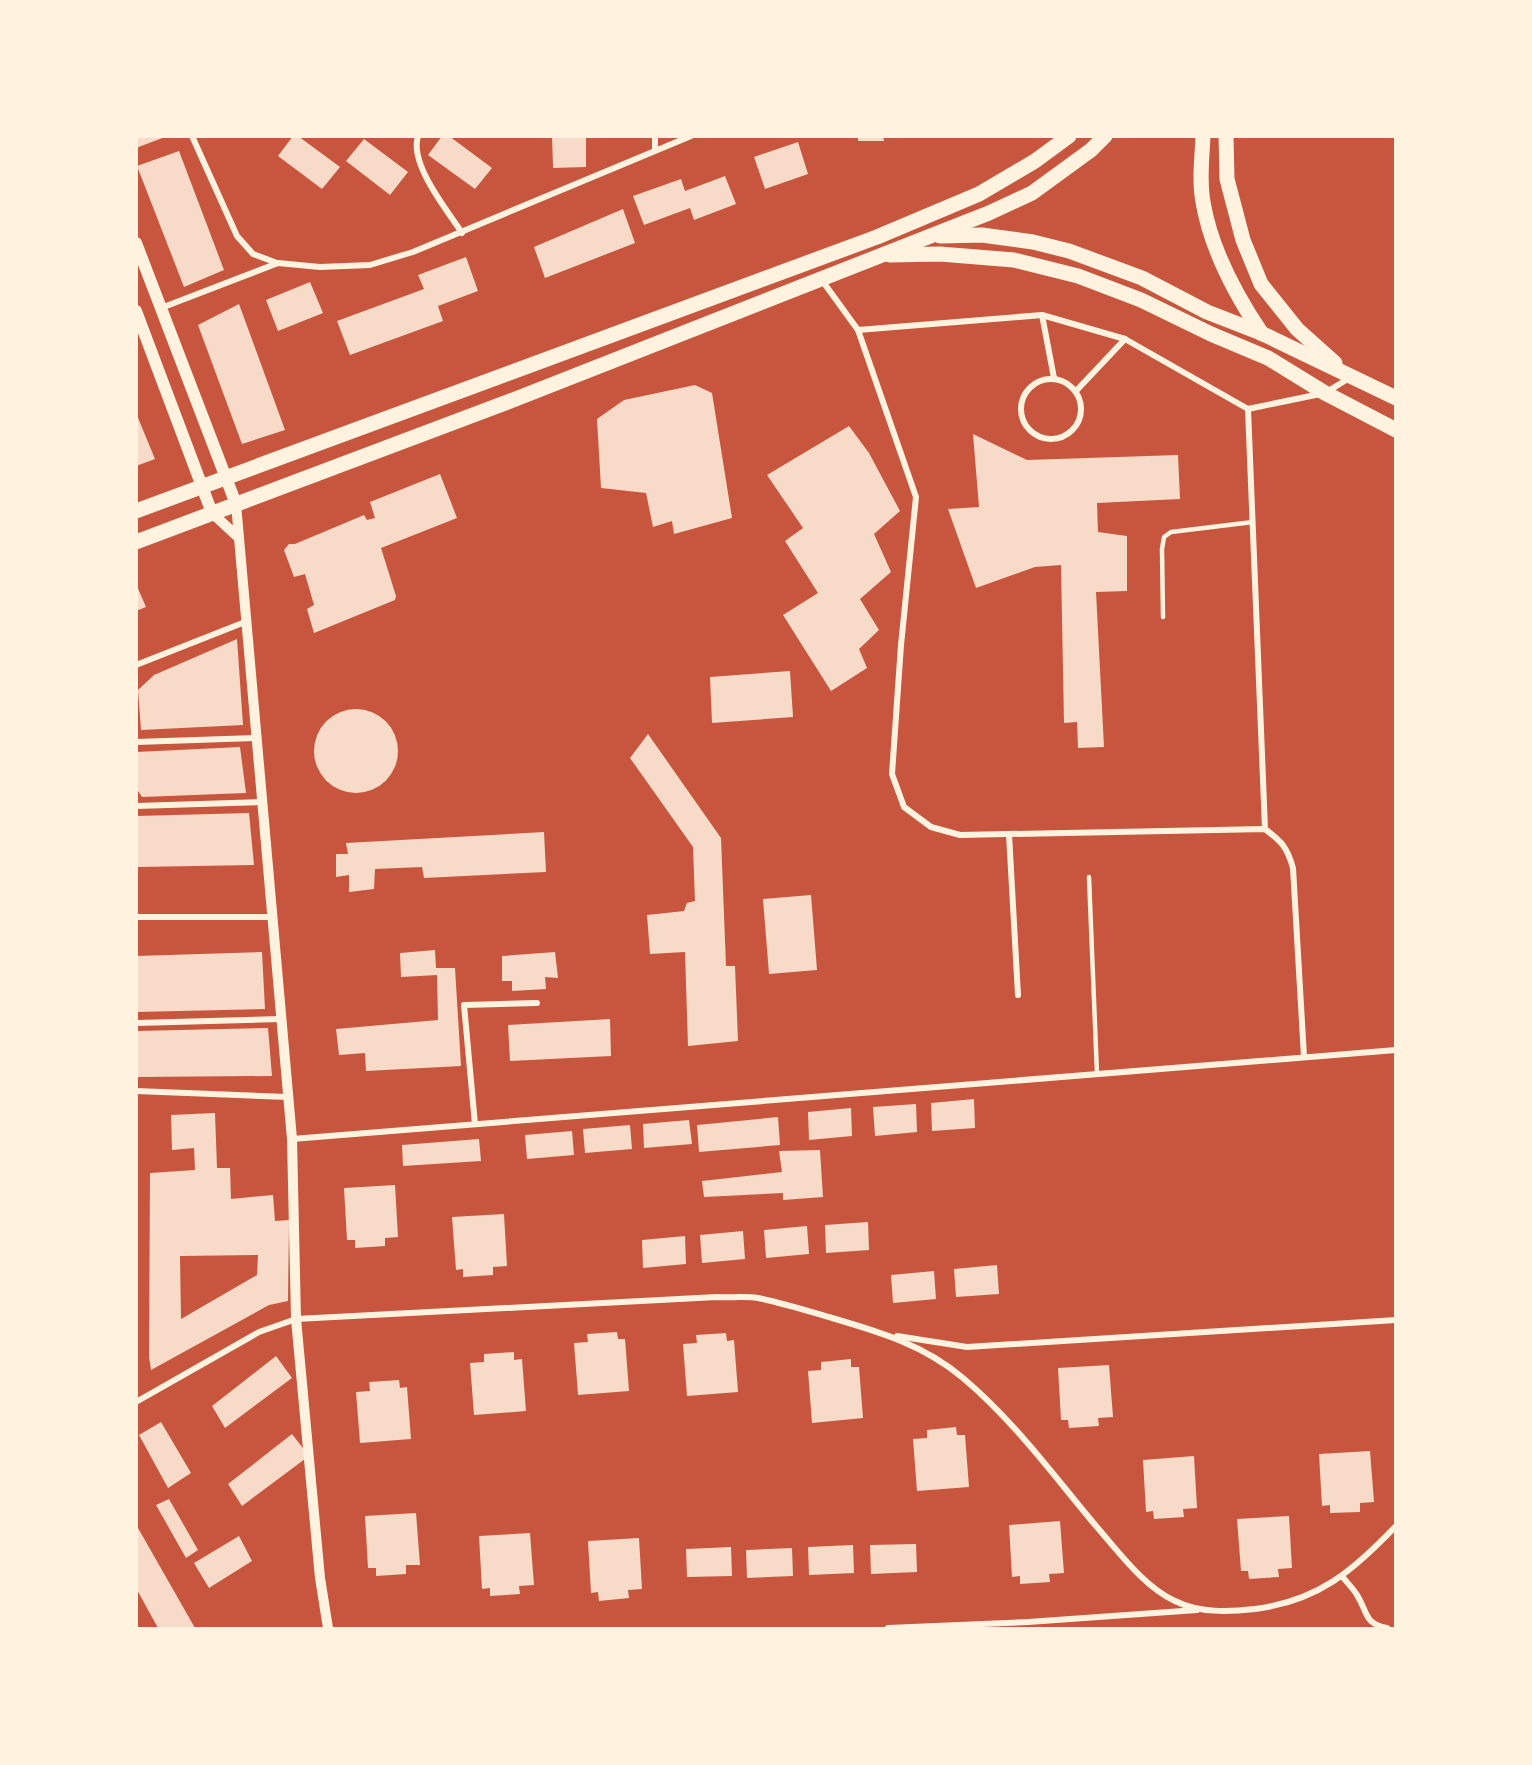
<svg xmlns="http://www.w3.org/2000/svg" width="1532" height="1765" viewBox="0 0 1532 1765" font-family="'Alegreya Sans',sans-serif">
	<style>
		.building { fill: #f7dbc8; fill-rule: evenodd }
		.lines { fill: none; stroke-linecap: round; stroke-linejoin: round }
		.service { stroke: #fff3e0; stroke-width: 4.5 }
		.minor { stroke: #fff3e0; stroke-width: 6 }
		.tertiary { stroke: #fff3e0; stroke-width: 10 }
		.secondary { stroke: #fff3e0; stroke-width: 12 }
		.primary { stroke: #fff3e0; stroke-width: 15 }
	</style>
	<rect width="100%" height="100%" fill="#c8553d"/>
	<!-- building -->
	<g class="building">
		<polygon points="136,136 165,136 165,137 136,148"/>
		<polygon points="293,136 298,136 340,167 322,189 278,156"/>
		<polygon points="442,136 449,136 492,168 475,189 428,155"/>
		<polygon points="552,136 586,136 586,167 553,168"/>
		<polygon points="858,136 883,136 884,141 858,141"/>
		<polygon points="364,139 408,172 390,195 346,161"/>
		<polygon points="798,142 808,174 765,189 754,157"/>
		<polygon points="179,151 224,270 184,287 137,166"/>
		<polygon points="725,176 736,204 694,220 690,208 644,225 633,196 681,179 685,191"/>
		<polygon points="623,209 635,243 545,278 534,247"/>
		<polygon points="466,257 478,291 438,306 443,321 350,355 337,321 424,289 418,275"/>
		<polygon points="310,282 323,313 278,331 266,300"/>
		<polygon points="239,304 285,430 242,444 198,325"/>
		<polygon points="695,385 712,393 732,518 674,534 672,521 653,527 646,493 601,488 597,419 624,400"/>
		<polygon points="136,413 155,459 136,466"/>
		<polygon points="849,426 869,453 900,511 874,534 891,572 860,599 879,630 859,649 867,668 831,691 783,615 818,593 785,541 803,528 767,475"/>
		<polygon points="973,434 1027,460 1178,455 1180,499 1097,503 1098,532 1127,536 1127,591 1096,592 1104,747 1078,748 1077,722 1064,723 1061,565 1035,567 976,588 948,509 979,507"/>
		<polygon points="440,474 457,518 381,548 396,596 395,600 314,633 307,609 314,605 305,574 294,577 284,550 289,544 295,544 364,515 367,520 375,518 370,502"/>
		<polygon points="136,584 146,607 136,611"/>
		<polygon points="237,639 243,725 141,730 138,690 154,675"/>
		<polygon points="790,671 793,717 712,723 710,677"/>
		<circle cx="356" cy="751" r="42"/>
		<polygon points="648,734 721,838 726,966 735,966 738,1041 688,1046 685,952 650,954 647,915 684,911 687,903 695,901 693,847 630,758"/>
		<polygon points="240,747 246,793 142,797 138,791 136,752"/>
		<polygon points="249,813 254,865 138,867 136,816"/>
		<polygon points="544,832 546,872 424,878 422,867 375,869 374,889 349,892 349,875 336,877 336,854 348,854 346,843"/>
		<polygon points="811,895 817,970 769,974 763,899"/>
		<polygon points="435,950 436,968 455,968 461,1066 366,1071 365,1053 339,1055 336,1029 438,1020 437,975 401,977 400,953"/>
		<polygon points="262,952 265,1009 136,1012 136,956"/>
		<polygon points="555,952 558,978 545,977 546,989 512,991 512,981 502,981 502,956"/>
		<polygon points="610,1019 611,1056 510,1061 508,1025"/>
		<polygon points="268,1028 272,1076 136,1077 136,1031"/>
		<polygon points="974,1099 975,1128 932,1131 931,1103"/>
		<polygon points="916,1104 917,1132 875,1136 873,1107"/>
		<polygon points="851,1108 852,1136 809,1140 808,1112"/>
		<path d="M215 1113 217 1168H230L231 1199 273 1195 275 1221 289 1220 288 1301 269 1305 151 1370 149 1357 150 1173 195 1170 194 1148 172 1150 171 1115ZM258 1255 257 1275 181 1319 180 1256Z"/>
		<polygon points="778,1117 780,1145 699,1152 697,1125"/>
		<polygon points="689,1120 692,1144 644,1148 643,1124"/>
		<polygon points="630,1125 632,1149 585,1153 583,1129"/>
		<polygon points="572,1131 574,1155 527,1159 525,1135"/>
		<polygon points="479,1139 481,1161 403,1166 402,1145"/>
		<polygon points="820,1150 823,1197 783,1200 783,1193 704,1197 702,1181 782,1172 779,1151"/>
		<polygon points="395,1185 398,1237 385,1238 385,1246 355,1248 355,1240 347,1240 344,1188"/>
		<polygon points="504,1214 507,1266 493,1267 493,1275 463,1277 463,1269 456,1270 452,1217"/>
		<polygon points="868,1222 869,1250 826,1253 825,1225"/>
		<polygon points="807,1226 809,1254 766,1258 764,1230"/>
		<polygon points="743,1231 745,1259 702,1263 700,1235"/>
		<polygon points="685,1236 686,1264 643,1268 642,1240"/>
		<polygon points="997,1265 999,1294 956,1297 954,1269"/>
		<polygon points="934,1271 936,1299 893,1303 891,1275"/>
		<polygon points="617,1332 618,1339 625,1339 629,1391 578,1395 574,1343 588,1342 587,1334"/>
		<polygon points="726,1333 727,1341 734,1340 738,1392 687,1396 683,1344 697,1343 696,1335"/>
		<polygon points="514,1352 514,1360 522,1359 526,1411 474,1415 470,1363 484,1362 484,1354"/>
		<polygon points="276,1356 292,1378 225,1428 212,1406"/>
		<polygon points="851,1359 851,1367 859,1367 863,1418 812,1423 808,1371 821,1370 821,1362"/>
		<polygon points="1109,1365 1113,1417 1098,1418 1099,1426 1069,1428 1068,1420 1061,1420 1058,1368"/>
		<polygon points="399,1380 400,1388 407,1387 411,1439 360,1443 356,1392 370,1391 369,1382"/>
		<polygon points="161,1422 191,1473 168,1488 139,1435"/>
		<polygon points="956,1427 957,1435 965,1435 969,1487 917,1491 913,1439 927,1438 927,1430"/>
		<polygon points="292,1434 309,1456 242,1506 228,1484"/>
		<polygon points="1370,1451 1374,1502 1360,1503 1360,1512 1330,1513 1330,1505 1322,1506 1319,1454"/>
		<polygon points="1194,1456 1197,1508 1183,1509 1184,1517 1154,1519 1153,1511 1146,1512 1143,1460"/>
		<polygon points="169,1499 198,1550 186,1558 156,1505"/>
		<polygon points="416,1513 420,1565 406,1565 406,1574 376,1576 376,1568 368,1568 365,1516"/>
		<polygon points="1289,1516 1292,1568 1278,1569 1279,1577 1249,1579 1248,1571 1241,1571 1237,1519"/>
		<polygon points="1060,1521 1064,1573 1049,1574 1050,1582 1020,1584 1020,1576 1012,1577 1009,1525"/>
		<polygon points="138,1528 195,1628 158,1628 136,1588 136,1530"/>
		<polygon points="530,1533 534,1585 519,1586 520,1594 490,1596 490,1588 482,1589 479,1536"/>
		<polygon points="239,1536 252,1561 209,1588 194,1563"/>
		<polygon points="639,1538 642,1589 628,1590 629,1598 599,1601 598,1592 591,1593 588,1541"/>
		<polygon points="916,1544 917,1572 871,1574 870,1545"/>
		<polygon points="853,1545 854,1573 809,1575 808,1547"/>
		<polygon points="731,1547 732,1576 687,1577 686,1549"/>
		<polygon points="792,1548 793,1576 747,1578 746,1550"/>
	</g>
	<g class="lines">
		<!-- service -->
		<g class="service">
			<polyline points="1163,617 1162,549 1164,537 1171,532 1253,522"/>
			<polyline points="1089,877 1097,1074"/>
		</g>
		<!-- minor -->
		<g class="minor">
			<polyline points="192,136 237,236 253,254 277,263"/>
			<path d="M418 136C409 164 447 210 462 233"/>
			<polyline points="655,136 655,150"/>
			<path d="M821 279 858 330 916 497 901 645 892 774 904 807 931 827 960 835 1265 829C1282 842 1287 847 1293 868L1304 1057"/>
			<polyline points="161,308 278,263 320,267 370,265 413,252 691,136"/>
			<polyline points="1042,315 1054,378"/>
			<polyline points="858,330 1042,315 1125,339 1248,409 1325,393 1351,377"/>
			<circle cx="1051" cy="409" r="30"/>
			<polyline points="1076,391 1125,339"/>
			<polyline points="1248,409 1265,829"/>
			<polyline points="136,665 245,622"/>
			<polyline points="136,742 255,738"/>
			<polyline points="136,806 261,802"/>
			<polyline points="1009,834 1018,995"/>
			<polyline points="136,917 272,917"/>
			<polyline points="136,1023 281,1019"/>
			<polyline points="136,1091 288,1097"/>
			<polyline points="475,1124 464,1005 537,1003"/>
			<polyline points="292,1139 1396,1050"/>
			<polyline points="897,1336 967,1347 1396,1320"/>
			<path d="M136 1402 259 1332 296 1319 717 1297C730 1298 744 1296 758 1298 783 1303 808 1311 832 1318 880 1332 924 1345 963 1378 1014 1421 1054 1476 1096 1526 1118 1551 1144 1587 1175 1601 1199 1613 1228 1612 1255 1609 1318 1601 1353 1571 1396 1526"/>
			<path d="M1342 1576C1347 1583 1353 1588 1357 1595 1368 1612 1363 1623 1387 1628"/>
			<polyline points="888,1628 1028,1622 1197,1610"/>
		</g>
		<!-- tertiary -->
		<g class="tertiary">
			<polyline points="236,504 292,1139 296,1319 320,1578 328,1628"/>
			<polyline points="212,513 239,538"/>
		</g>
		<!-- secondary -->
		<g class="secondary">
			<polyline points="136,243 236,504"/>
			<polyline points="136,311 212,513"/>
		</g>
		<!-- primary -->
		<g class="primary">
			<path d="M1203 136C1202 158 1199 181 1203 202 1211 250 1235 294 1262 334"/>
			<polyline points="1226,136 1227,179 1243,240 1261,284 1297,329 1335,363"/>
			<polyline points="940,236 982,235 1033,242 1069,251 1142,278 1207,312 1261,333 1396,398"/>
			<polyline points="890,255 940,254 1014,260 1078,276 1141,300 1211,334 1268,358 1325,393 1396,430"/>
			<polyline points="136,511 877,237 979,194 1035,161 1069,136"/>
			<polyline points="136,542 513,400 989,213 1032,193 1091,150 1105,136"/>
		</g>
	</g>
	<!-- border -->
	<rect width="1532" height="1765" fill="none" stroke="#fff3e0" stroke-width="276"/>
</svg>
